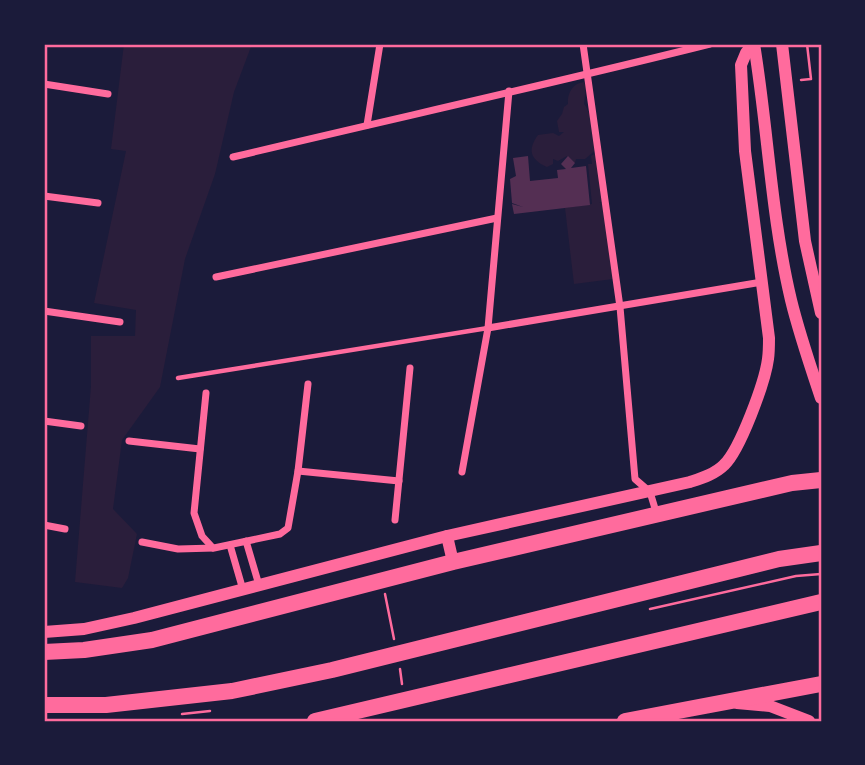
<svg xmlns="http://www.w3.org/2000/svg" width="865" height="765" viewBox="0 0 865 765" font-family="Lato,sans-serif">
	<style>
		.green { fill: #2a1e3b }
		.building { fill: #542f53 }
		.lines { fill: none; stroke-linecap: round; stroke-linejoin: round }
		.path { stroke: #ff6b9d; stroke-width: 2.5 }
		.service { stroke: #ff6b9d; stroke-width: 4.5 }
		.minor { stroke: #ff6b9d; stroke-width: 7 }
		.tertiary { stroke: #ff6b9d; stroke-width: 12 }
		.secondary { stroke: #ff6b9d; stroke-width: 12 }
		.trunk { stroke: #ff6b9d; stroke-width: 16 }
		.neatline { fill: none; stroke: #ff6b9d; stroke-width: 2.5 }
	</style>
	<rect width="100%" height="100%" fill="#1b1b3a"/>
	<!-- green -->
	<g class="green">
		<polygon points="124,44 252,44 234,92 215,174 185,259 160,387 122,440 113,509 137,534 128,578 122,588 75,582 91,386 91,336 135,336 136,310 94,303 126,151 111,149"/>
		<path d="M584 82 586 87 584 104C590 110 599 143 594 151 592 154 588 156 585 159H576L575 163 567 156 558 161 553 159V164L547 167C529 159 528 149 538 135L553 133 559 136 564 132H559L557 121 562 114 564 107 568 104C567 93 573 83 584 82Z"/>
		<polygon points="596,153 605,201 599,203 604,203 613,279 574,284 565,208 592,204 588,164 592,164 591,156"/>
	</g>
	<!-- building -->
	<polygon class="building" points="528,156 530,181 558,178 557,170 566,169 561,164 568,156 575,163 571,168 586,166 590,205 514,214 512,204 523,207 512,203 510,179 516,176 513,158"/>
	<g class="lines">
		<!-- path -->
		<g class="path">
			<polyline points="801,80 811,79 807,44"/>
			<polyline points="385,594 394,639"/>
			<polyline points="650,609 796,576 821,574"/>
			<polyline points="400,669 402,684"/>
			<polyline points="182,714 210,711"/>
		</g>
		<!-- service -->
		<polyline class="service" points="178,378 488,328"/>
		<!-- minor -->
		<g class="minor">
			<polyline points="583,44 620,307 635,479 650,492 657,515"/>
			<polyline points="44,84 108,94"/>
			<polyline points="367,125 380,44"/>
			<path d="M233 157C392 119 551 84 710 44"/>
			<polyline points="44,196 98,203"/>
			<polyline points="216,277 497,218"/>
			<polyline points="44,311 120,322"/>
			<polyline points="488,328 762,282"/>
			<polyline points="206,393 194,513 202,536 213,548"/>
			<polyline points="44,421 81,426"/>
			<polyline points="129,441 200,449"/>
			<polyline points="298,471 399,481"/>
			<polyline points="462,472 488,328 509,91"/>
			<polyline points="395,520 410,368"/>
			<polyline points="44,525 65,529"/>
			<polyline points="246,541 259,585"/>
			<polyline points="142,542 178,549 214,548 280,534 288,528 298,471 308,384"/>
			<polyline points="230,545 243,590"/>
		</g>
		<!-- tertiary -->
		<g class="tertiary">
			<polyline points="447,536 453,562"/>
			<path d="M44 632 84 629 134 618 447 536 690 482C702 478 715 474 724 465 740 450 765 382 768 359 769 352 769 345 769 338L745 151 741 65 746 53 753 44"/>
		</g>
		<!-- secondary -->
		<g class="secondary">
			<path d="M754 44C768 129 771 216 791 300 799 333 810 365 821 398"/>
			<polyline points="782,44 805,241 821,313"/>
			<polyline points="737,703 770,706 809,721"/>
		</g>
		<!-- trunk -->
		<g class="trunk">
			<polyline points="44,652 84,650 152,640 453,562 792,483 821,480"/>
			<polyline points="44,705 106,705 232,691 332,670 779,559 821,553"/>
			<polyline points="315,721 821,602"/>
			<polyline points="625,721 821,684"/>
		</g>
	</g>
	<!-- border -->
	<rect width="865" height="765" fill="none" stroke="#1b1b3a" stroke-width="91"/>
	<rect x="46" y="46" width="774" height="674" class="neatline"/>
</svg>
